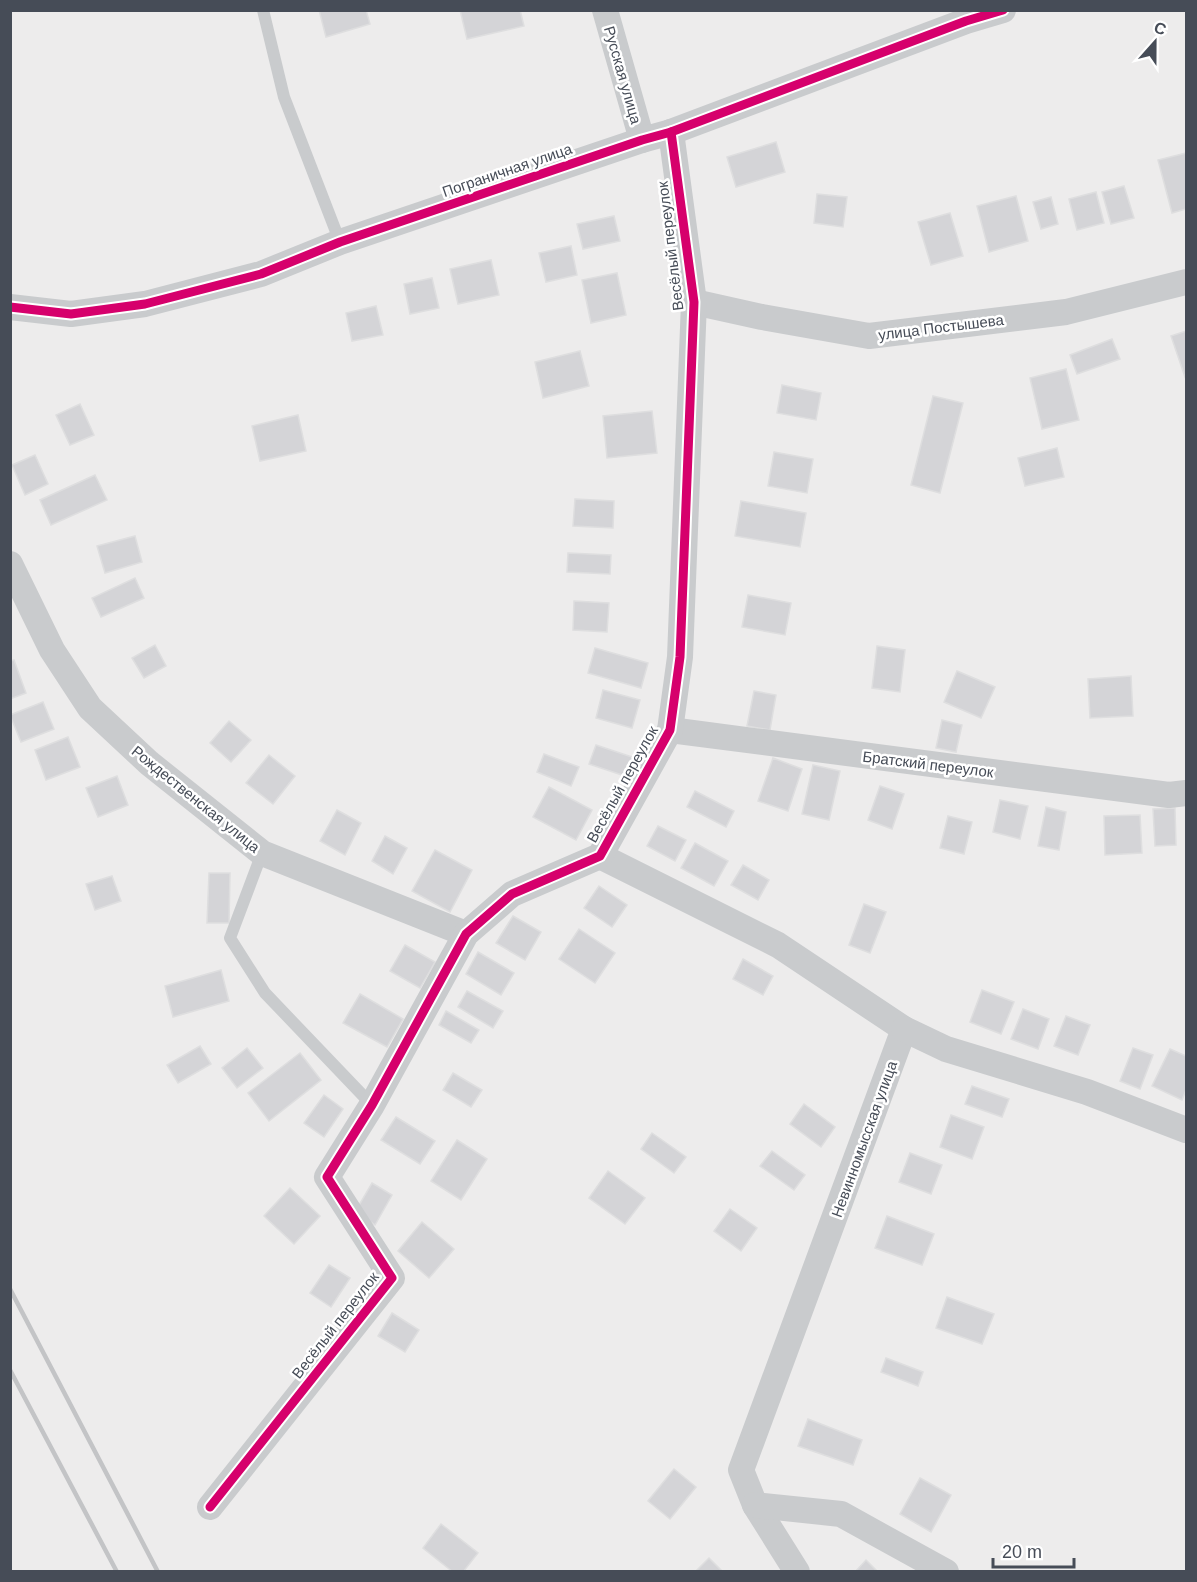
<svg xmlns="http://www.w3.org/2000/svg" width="1197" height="1582" viewBox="0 0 1197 1582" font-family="Helvetica,sans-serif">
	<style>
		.building { fill: #d4d4d7; stroke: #dededf; stroke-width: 1.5 }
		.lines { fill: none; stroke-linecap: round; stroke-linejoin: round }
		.lane { stroke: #c9cbcd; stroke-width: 12 }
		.street { stroke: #c9cbcd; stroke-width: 26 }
		.rail { stroke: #c3c4c6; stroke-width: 4.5 }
		.cycleway-casing { stroke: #fff; stroke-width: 13 }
		.cycleway { stroke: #d6006c; stroke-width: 9 }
		.labels { text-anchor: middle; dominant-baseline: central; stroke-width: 5; stroke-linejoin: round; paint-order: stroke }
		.street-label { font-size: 15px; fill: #464c57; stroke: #fff }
	</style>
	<rect width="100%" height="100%" fill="#edecec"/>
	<!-- building -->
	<g class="building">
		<polygon points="319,10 366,10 370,24 326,37"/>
		<polygon points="460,10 520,10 524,26 467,39"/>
		<polygon points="776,142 785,172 736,187 727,157"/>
		<polygon points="1186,153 1186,209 1172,213 1158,160"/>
		<polygon points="1124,186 1134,218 1111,224 1102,192"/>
		<polygon points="1096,192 1104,223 1077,230 1069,199"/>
		<polygon points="817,194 847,197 843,227 814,223"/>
		<polygon points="1016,196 1028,241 989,252 977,206"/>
		<polygon points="1051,197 1058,224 1041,229 1033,202"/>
		<polygon points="950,213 963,256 931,265 918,222"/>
		<polygon points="614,216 620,241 583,249 577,224"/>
		<polygon points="571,246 577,275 546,282 539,253"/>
		<polygon points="491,260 499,295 458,304 450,269"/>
		<polygon points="617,273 626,315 591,323 582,280"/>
		<polygon points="432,278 439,308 410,314 404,284"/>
		<polygon points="376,306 383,335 352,341 346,313"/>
		<polygon points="1186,331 1186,376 1185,377 1171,336"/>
		<polygon points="1112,339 1120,359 1077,374 1070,355"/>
		<polygon points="580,351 589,386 543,398 535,362"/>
		<polygon points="1066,369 1079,420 1042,429 1030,378"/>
		<polygon points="782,385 821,393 816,420 777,413"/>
		<polygon points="933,396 963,403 940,493 911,485"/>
		<polygon points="80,404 94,435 70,445 56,415"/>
		<polygon points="652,411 657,453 607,458 603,416"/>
		<polygon points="298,415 306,451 260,461 252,426"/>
		<polygon points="1057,448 1064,477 1025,486 1018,458"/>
		<polygon points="774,452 813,459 807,493 768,486"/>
		<polygon points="35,455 48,484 25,495 12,465"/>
		<polygon points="95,475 107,500 51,525 40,500"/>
		<polygon points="575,499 614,501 613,528 573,526"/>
		<polygon points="741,501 806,513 800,547 735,536"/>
		<polygon points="135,536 142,562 105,573 97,546"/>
		<polygon points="568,553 611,555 610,574 567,572"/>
		<polygon points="135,578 144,598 101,617 92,598"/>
		<polygon points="748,595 791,603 785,635 742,627"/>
		<polygon points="574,601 609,603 607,632 573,630"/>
		<polygon points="155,645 166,666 144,678 132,658"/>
		<polygon points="877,646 905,650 900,692 872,688"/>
		<polygon points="595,648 648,663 641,688 588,673"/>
		<polygon points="14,660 26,693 10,699 10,661"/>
		<polygon points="957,671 995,687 981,718 944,702"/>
		<polygon points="1131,676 1133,716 1090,718 1088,679"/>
		<polygon points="603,690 640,700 632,728 596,718"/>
		<polygon points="754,691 776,695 770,730 747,726"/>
		<polygon points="43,702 54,729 21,742 10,715"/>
		<polygon points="942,720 962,725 956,752 936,748"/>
		<polygon points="229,721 251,740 231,762 210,743"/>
		<polygon points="68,737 80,767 46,780 35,750"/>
		<polygon points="596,745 635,758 628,777 589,764"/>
		<polygon points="544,754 579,767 571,786 537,772"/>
		<polygon points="269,755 295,776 273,804 246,783"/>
		<polygon points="773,758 802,769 788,811 758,801"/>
		<polygon points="813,765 840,771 829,820 802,814"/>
		<polygon points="117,776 128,805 98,817 86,788"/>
		<polygon points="880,786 904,794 892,829 868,820"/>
		<polygon points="549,787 592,810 576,840 533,817"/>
		<polygon points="695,791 734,811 726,827 687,807"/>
		<polygon points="1000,800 1028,806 1020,839 993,832"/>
		<polygon points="1046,807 1066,812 1059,850 1038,846"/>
		<polygon points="1175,808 1176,845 1155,846 1153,809"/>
		<polygon points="337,810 361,823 345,855 320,841"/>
		<polygon points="1140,815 1142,853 1105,855 1104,816"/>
		<polygon points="948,816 972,822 964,854 940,848"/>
		<polygon points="658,826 686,840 675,861 647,846"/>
		<polygon points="385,836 407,848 393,874 372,861"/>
		<polygon points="695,843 728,861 714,886 681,868"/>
		<polygon points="435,850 472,870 450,912 412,891"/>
		<polygon points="743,865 769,880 758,900 731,885"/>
		<polygon points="209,873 230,873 229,923 207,923"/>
		<polygon points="112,876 121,901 95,910 86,884"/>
		<polygon points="599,886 627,905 612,927 584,908"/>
		<polygon points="864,904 886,912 870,953 849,945"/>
		<polygon points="513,916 541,932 525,960 496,943"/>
		<polygon points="579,929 615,953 595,983 559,959"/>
		<polygon points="405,945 435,962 420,988 390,971"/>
		<polygon points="478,952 514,973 501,995 466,974"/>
		<polygon points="743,959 773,976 763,995 733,979"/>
		<polygon points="221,970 229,1001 173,1017 165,986"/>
		<polygon points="982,990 1014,1002 1001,1034 970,1022"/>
		<polygon points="467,991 503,1011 493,1028 458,1007"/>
		<polygon points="360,994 403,1019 387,1047 343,1023"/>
		<polygon points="1023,1009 1049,1019 1038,1049 1011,1039"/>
		<polygon points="446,1011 479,1030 471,1043 439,1025"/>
		<polygon points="1066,1016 1090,1025 1078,1055 1054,1046"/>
		<polygon points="200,1046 211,1064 178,1083 167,1065"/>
		<polygon points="247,1048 263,1068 237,1088 222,1068"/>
		<polygon points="1133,1048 1153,1055 1140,1089 1120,1081"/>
		<polygon points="1170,1049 1186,1056 1186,1090 1182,1100 1152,1086"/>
		<polygon points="300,1053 321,1080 269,1121 248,1093"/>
		<polygon points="453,1073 482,1090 471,1107 443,1090"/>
		<polygon points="972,1086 1009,1099 1002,1117 965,1104"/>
		<polygon points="324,1095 343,1109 324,1137 304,1123"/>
		<polygon points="804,1104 835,1127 821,1147 790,1124"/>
		<polygon points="951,1115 984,1127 972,1159 940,1147"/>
		<polygon points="396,1117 435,1141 420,1164 381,1140"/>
		<polygon points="652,1133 686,1157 674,1173 641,1149"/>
		<polygon points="457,1140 487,1159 461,1200 431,1181"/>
		<polygon points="772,1151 805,1175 794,1190 760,1166"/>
		<polygon points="910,1153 942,1165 931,1194 899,1182"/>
		<polygon points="608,1171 645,1198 625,1224 589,1198"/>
		<polygon points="372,1183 392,1195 375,1225 355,1212"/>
		<polygon points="290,1188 320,1216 294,1244 264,1216"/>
		<polygon points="730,1209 757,1228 741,1251 714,1231"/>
		<polygon points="887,1216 934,1234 922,1265 875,1248"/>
		<polygon points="422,1222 454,1249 429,1278 398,1251"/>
		<polygon points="329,1265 350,1278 331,1307 310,1293"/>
		<polygon points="947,1297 994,1314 982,1344 936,1328"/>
		<polygon points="392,1313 419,1330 405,1352 378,1336"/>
		<polygon points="886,1358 923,1372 918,1386 881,1372"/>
		<polygon points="808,1419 862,1440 853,1465 798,1446"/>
		<polygon points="674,1469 696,1487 670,1519 648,1501"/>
		<polygon points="920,1478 951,1495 931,1532 900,1514"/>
		<polygon points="441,1524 478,1553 463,1572 453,1572 423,1548"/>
		<polygon points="709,1558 723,1572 695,1572"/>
		<polygon points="866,1560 878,1572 855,1572"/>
	</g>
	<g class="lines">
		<!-- lane -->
		<g class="lane">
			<polyline points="263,10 284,97 340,242"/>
			<polyline points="262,853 230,938 265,993 372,1105"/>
		</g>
		<!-- street -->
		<g class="street">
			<polyline points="605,10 642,140"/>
			<polyline points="694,302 762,317 869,336 1066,312 1186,282"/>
			<polyline points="10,307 71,314 145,304 261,274 340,242 642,140 671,132 966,21 1003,10"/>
			<polyline points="10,564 52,650 90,708 149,763 262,853 466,934"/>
			<polyline points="670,730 1169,795 1186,793"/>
			<polyline points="600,856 778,945 904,1029 741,1470 755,1505 797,1572"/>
			<polyline points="904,1029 946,1049 1087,1092 1186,1130"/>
			<polyline points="755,1505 841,1514 946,1572"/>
			<polyline points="210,1507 392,1278 327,1177 372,1105 466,934 512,894 600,856 670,730 680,657 694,302 671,132"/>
		</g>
		<!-- rail -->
		<g class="rail">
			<polyline points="10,1289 158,1572"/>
			<polyline points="10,1370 117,1572"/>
		</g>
		<!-- cycleway casing -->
		<g class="cycleway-casing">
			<g id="cycleway">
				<polyline points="10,307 71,314 145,304 261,274 340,242 642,140 671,132 966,21 1003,10"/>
				<polyline points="210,1507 392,1278 327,1177 372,1105 466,934 512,894 600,856 670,730 680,657 694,302 671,132"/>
			</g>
		</g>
		<!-- cycleway -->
		<use href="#cycleway" class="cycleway"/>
	</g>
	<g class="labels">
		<!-- street labels -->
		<g class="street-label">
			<text transform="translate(623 75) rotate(74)">Русская улица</text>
			<text transform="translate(507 170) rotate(-19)">Пограничная улица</text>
			<text transform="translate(670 246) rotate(-97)">Весёлый переулок</text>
			<text transform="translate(941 327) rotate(-7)">улица Постышева</text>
			<text transform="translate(928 764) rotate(7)">Братский переулок</text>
			<text transform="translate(622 784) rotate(-61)">Весёлый переулок</text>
			<text transform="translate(196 799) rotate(39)">Рождественская улица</text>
			<text transform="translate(864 1139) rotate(-70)">Невинномысская улица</text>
			<text transform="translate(335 1325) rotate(-52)">Весёлый переулок</text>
		</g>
	</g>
	<!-- border -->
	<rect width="1197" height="1582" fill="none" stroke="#464c57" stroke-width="24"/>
	<!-- north arrow -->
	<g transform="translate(1155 42) rotate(21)" stroke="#ffffff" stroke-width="4.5" paint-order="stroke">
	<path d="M0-4.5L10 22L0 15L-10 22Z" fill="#464c57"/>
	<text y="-9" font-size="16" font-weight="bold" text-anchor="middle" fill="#464c57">С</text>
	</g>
	<!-- scale -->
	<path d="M993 1558v9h81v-9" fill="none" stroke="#464c57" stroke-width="3"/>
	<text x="1002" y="1558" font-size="18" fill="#464c57" stroke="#ffffff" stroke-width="4.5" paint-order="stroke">20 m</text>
</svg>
